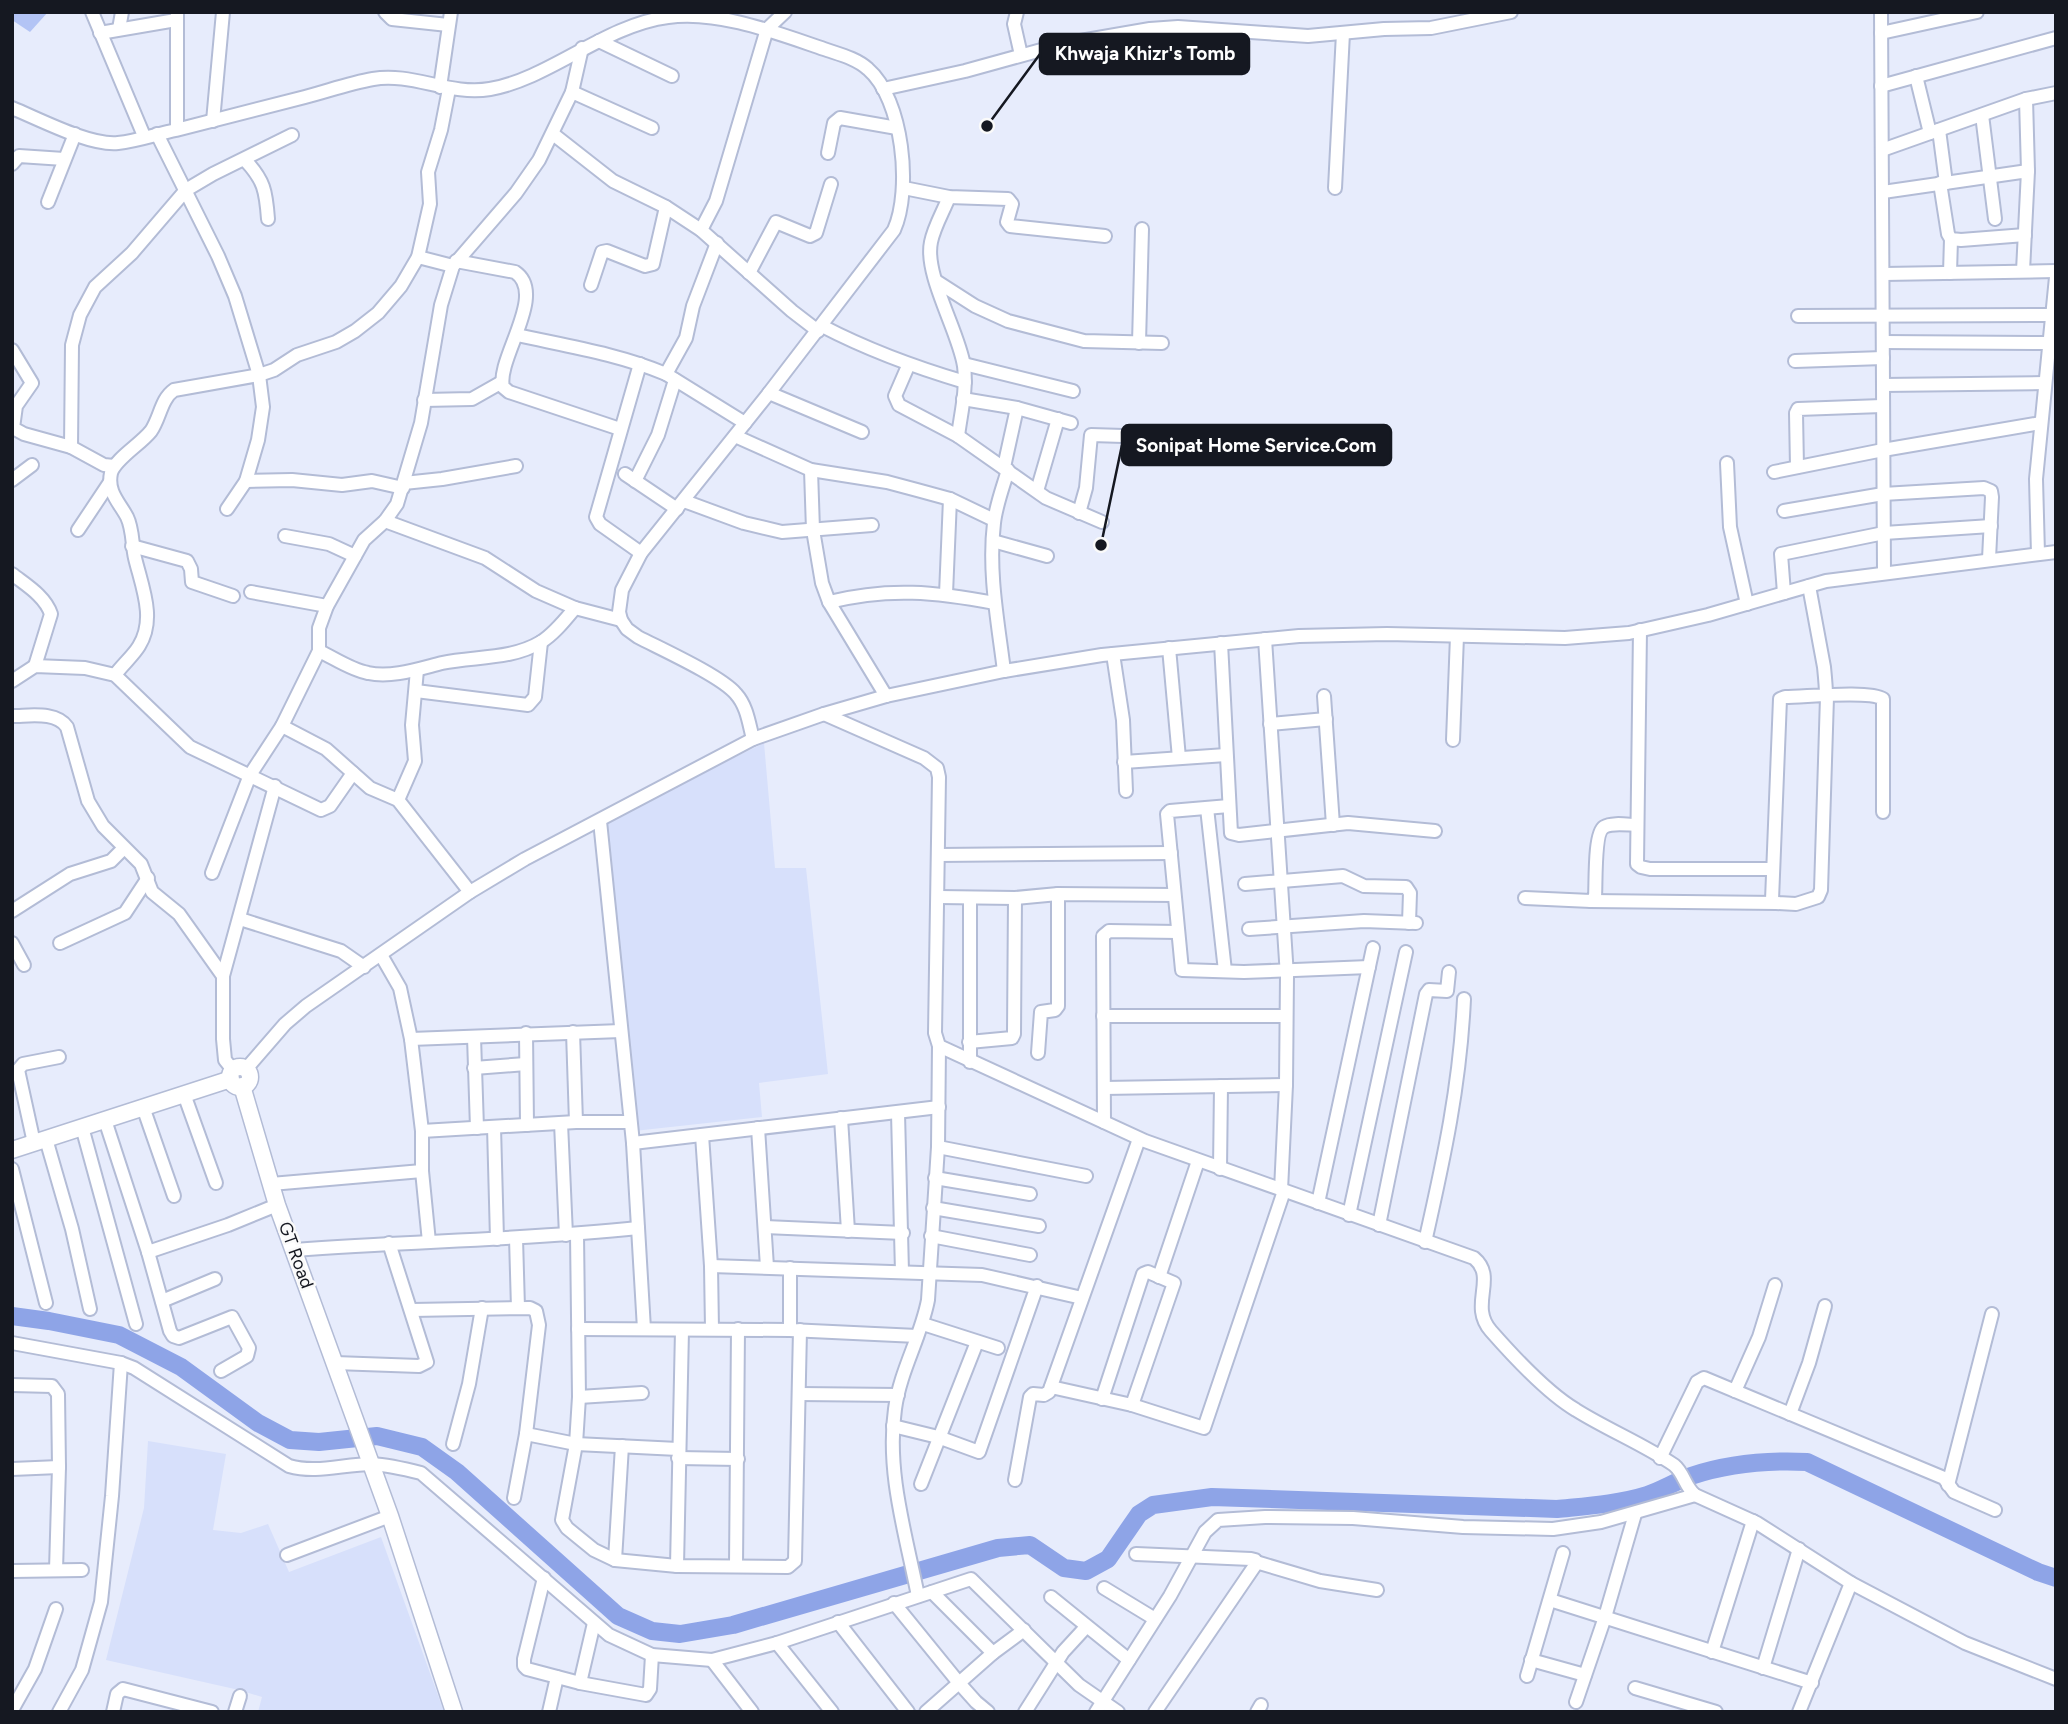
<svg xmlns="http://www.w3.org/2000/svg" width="2068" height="1724" viewBox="0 0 2068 1724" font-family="Figtree,sans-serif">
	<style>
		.built { fill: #d7e0fb }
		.green { fill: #b3c4f5 }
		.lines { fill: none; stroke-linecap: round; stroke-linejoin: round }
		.river { stroke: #8ea4e7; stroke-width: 18 }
		.minor-casing { stroke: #b3bcd6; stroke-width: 16 }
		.major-casing { stroke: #b3bcd6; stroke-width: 19 }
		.minor { stroke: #fff; stroke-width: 12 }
		.major { stroke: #fff; stroke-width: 16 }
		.labels { text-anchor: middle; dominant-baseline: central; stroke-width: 5; stroke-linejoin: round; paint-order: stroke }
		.street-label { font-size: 18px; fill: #151821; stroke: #fafafa }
		.leader { fill: none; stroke: #151821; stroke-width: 2.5 }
		.callout-dot { fill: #151821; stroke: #fafafa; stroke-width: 2.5 }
		.callout { fill: #151821; stroke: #151821; stroke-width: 2.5 }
		.callout-label { font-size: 19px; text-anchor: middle; font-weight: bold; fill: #fff }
	</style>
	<rect width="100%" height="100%" fill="#e7ecfc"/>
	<!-- built -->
	<g class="built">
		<polygon points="764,743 775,868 806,868 828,1074 759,1083 762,1117 634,1131 602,822"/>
		<polygon points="148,1441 226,1454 213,1530 241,1533 268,1524 289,1572 381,1537 444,1712 258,1712 262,1697 239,1690 106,1660 144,1508"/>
	</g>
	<!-- green -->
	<polygon class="green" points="12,12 48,12 30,32 12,20"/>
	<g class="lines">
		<!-- river -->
		<path class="river" d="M12 1316 49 1321 119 1335 181 1367 258 1423 290 1440 319 1442 377 1436 422 1447 457 1472 618 1616 652 1631 680 1634 733 1625 998 1548 1030 1545 1064 1568 1086 1571 1108 1559 1139 1514 1153 1505 1212 1497 1557 1509C1586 1506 1618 1504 1647 1495 1662 1490 1676 1481 1691 1476 1730 1463 1767 1460 1807 1462L2038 1572 2056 1578"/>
		<!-- minor casing -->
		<g class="minor-casing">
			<g id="minor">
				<polyline points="92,12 144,136"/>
				<polyline points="385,12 392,19 448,25"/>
				<polyline points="1017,12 1014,24 1021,55"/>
				<polyline points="1881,12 1884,572"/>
				<polyline points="119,29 122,12"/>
				<polyline points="100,33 176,20"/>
				<polyline points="1881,33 1977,12"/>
				<polyline points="599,41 672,76"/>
				<polyline points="1916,76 1930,133"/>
				<polyline points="1881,86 2056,38"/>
				<polyline points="440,87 451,12"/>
				<polyline points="883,89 965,71 1063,44 1150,29 1178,27 1308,36 1384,29 1431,28 1511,12"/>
				<polyline points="572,92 652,128"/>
				<polyline points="2026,99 2028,171"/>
				<path d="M12 108C39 119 90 146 118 143 137 141 157 134 176 130 219 119 262 108 305 97 328 91 350 83 373 79 412 72 450 96 490 89 549 79 605 25 668 17 718 10 777 33 824 49 838 54 856 58 868 69 903 99 912 190 894 230L769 393 641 553 622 590 619 612 621 620 627 629 638 637C661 649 721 676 736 694 747 706 749 724 753 739"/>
				<polyline points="1982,115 1995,219"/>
				<polyline points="213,121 223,12"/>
				<polyline points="177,129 177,12"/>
				<polyline points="1939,130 1946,183"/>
				<polyline points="157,134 218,256 235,296 259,375 263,407 258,440 246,481 227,509"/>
				<polyline points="553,134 613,181 666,207 701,230 792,311 818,331"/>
				<polyline points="1882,150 2026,99 2056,93"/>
				<polyline points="828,153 834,123 840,118 897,128"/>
				<path d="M245 160C264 180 266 191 268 219"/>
				<polyline points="12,164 19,156 64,159"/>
				<polyline points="1940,183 1948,234 1951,239 1961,240 2025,235"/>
				<polyline points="904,188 949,197 1008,199 1012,204 1007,222 1010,226 1105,236"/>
				<polyline points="1335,188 1343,33"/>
				<polyline points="1883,192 2028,171 2023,271"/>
				<path d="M949 197C943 212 934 227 931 242 924 275 959 332 964 366 967 389 961 413 958 436"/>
				<polyline points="48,202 75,134"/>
				<polyline points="701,230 716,201 767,29 785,12"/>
				<polyline points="418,257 453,266"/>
				<path d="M456 261 515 272C548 294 496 359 503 387L509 392 620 429"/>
				<polyline points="749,273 776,222 810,236 816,233 831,184"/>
				<polyline points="1950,273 1951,239"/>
				<polyline points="1884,274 2056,271"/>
				<polyline points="936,281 975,306 1008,321 1084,341 1162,343"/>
				<polyline points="591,285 602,252 607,251 645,266 653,264 666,207"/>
				<polyline points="1798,316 2052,315"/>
				<path d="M822 326C870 351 914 367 965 382"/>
				<path d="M517 335C567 346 619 354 666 374L745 423"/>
				<polyline points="1883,342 2049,343"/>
				<polyline points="1139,343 1142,229"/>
				<polyline points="12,350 32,383 16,406 13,428 24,434 71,447"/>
				<polyline points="1795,361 1883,358"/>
				<polyline points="640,364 596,517 600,524 641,553"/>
				<polyline points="964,364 1073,391"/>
				<polyline points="908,366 895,396 899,405 958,436 1046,498 1102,522"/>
				<polyline points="666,374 686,338 693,306 717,243"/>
				<polyline points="1883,385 2045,383"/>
				<polyline points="769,393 862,432"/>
				<polyline points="963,399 1017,408 1071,423"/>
				<polyline points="424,400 472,399 502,382"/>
				<polyline points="735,436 811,470 887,482 917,490 950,499 994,520"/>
				<polyline points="1727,463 1730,527 1747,604"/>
				<polyline points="114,466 104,465 71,447 72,345 80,315 95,287 132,253 186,190 213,174 292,135"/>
				<polyline points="1004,467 1017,408"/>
				<polyline points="1797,467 1796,413 1798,409 1882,406"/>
				<polyline points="811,470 813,530 822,583 829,602 886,696"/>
				<polyline points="1774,472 1883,450 2041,423"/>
				<polyline points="625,474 677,509"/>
				<polyline points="12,480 32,465"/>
				<polyline points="246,481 292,480 342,485 372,481 403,488"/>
				<polyline points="635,481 658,435 675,380"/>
				<polyline points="404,483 442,479 516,466"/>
				<polyline points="1037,491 1058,419"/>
				<polyline points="684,501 744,523 782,532 872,525"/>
				<polyline points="1784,511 1883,494 1984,488 1991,491 1992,497 1989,559"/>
				<polyline points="1079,513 1086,488 1091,435 1222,439"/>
				<polyline points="385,521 485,558 536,591 575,608 621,620"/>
				<polyline points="78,530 110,482"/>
				<polyline points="285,536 329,544 355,556"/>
				<polyline points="993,541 1047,556"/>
				<polyline points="132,546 187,561 191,569 192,582 233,596"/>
				<polyline points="2038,554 2036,479 2056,277"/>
				<path d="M12 574C26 585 45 596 51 614L35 666"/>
				<path d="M1809 586 1824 667C1825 677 1826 686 1826 696L1827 697 1821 890 1818 897 1796 904 1776 903 1772 900 1780 699 1785 697C1805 697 1870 690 1883 699V812"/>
				<polyline points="251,592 327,606"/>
				<polyline points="1784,593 1781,554 1884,533 1991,526"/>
				<polyline points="946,594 950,499"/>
				<path d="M829 602C889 587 936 592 995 603"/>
				<polyline points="1640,630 1637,864 1641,867 1650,869 1771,869"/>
				<polyline points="1265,639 1287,976 1286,1085 1281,1190"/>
				<polyline points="1221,643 1231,833 1239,835 1348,823 1435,831"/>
				<polyline points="1169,648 1179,758"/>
				<path d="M319 651C334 658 351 670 368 673 392 678 418 669 442 663 474 656 511 660 541 642 554 634 565 620 575 608"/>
				<polyline points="1113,654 1123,720 1126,791"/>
				<path d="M1004 671C998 622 988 572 994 523 996 505 1003 487 1008 470"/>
				<path d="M115 675C122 665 133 656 139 646 156 619 142 587 135 558 132 545 133 529 127 517 119 502 107 492 111 473 115 459 141 444 151 431 160 418 161 399 174 390L259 375 274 370 297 355 336 342 355 331 378 313 401 286 418 257 430 204 428 172 441 130 449 89"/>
				<polyline points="12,681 35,666 85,668 115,675 190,747 321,810 330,806 353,773"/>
				<polyline points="416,691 528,705 535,697 541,642"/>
				<polyline points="1324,696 1333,825"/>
				<path d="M824 714 924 758 937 768 939 777 935 1033 939 1046 1145 1141 1474 1258C1498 1278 1468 1305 1491 1331 1513 1356 1547 1393 1576 1410 1608 1430 1643 1444 1674 1465 1684 1473 1685 1487 1695 1495L1757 1523 1851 1583 1965 1643 2056 1679"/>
				<path d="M12 716C30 716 56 711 67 727L88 801 103 826 141 864 152 892 179 914 223 976"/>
				<polyline points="1270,724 1326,719"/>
				<polyline points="282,726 326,749 370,788 398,800 470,892"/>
				<polyline points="1453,740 1457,636"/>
				<polyline points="1124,762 1226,755"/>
				<polyline points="398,800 415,761 412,725 417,670"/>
				<polyline points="1229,806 1170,811 1167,814 1182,970 1244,972 1369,967"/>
				<polyline points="1207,808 1225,971"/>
				<polyline points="600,821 633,1143 644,1329"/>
				<polyline points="939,855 1171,853"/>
				<polyline points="212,873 250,775 282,726 319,651 319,628 327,606 364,540 385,521 397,504 421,423 441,305 453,266 516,193 539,160 572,92 582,48"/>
				<polyline points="1245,884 1343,876 1364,886 1406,887 1410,893 1409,923"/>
				<polyline points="939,897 1015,898 1058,894 1174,895"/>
				<path d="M1525 898 1591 901 1595 897C1596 884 1594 833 1604 827 1612 822 1629 825 1637 825"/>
				<polyline points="1591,901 1777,903"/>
				<polyline points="12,911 70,874 111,861 124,848"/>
				<polyline points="240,919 341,951 364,967"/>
				<polyline points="1249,929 1364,921 1416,923"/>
				<polyline points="12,943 24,965"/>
				<polyline points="60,943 125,913 148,878"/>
				<polyline points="381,955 400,988 411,1039 422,1131 422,1171 429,1242"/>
				<polyline points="1103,1016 1286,1016"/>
				<polyline points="573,1032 576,1122"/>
				<polyline points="526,1033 527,1125"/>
				<polyline points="474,1037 477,1128"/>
				<polyline points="411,1039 621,1031"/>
				<polyline points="969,1042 1012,1038 1014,1034 1015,898"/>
				<polyline points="1038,1053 1041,1012 1055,1010 1058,1006 1058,894"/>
				<polyline points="970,1062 970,898"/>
				<polyline points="474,1068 526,1064"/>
				<polyline points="246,1069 285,1024 306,1006 470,892 525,859 753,739 824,714 886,696 1004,671 1102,655 1299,636 1387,634 1565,638 1629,633 1708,615 1826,581 2056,552"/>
				<polyline points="233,1070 225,1060 223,1039 223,976 275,786"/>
				<polyline points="1104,1088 1286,1085"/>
				<polyline points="184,1094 216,1183"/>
				<polyline points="143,1107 174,1196"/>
				<polyline points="898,1113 902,1272"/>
				<polyline points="841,1118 848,1231"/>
				<polyline points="105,1120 148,1252 170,1331 173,1336 179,1338 232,1317 249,1348 247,1356 221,1371"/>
				<polyline points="1104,1122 1103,936 1109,931 1178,932"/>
				<polyline points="561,1123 566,1235"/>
				<polyline points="82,1127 136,1324"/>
				<polyline points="494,1127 497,1239"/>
				<polyline points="758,1128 767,1267"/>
				<polyline points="422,1131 576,1122 630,1122"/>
				<polyline points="702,1135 711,1266 712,1329"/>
				<polyline points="46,1139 72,1229 90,1309"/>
				<polyline points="34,1143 18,1070 23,1064 59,1057"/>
				<polyline points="633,1143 939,1107"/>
				<polyline points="938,1147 1086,1176"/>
				<polyline points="12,1169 46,1303"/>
				<polyline points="1220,1169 1221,1086"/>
				<polyline points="935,1178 1030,1194"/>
				<polyline points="271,1184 422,1171"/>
				<polyline points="1318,1203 1373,948"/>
				<polyline points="933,1208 1039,1226"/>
				<polyline points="1349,1215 1406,952"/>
				<polyline points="1379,1225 1426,994 1429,990 1447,991 1449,972"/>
				<polyline points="765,1227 903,1233"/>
				<polyline points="577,1234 579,1397 576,1444 562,1520 567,1528 594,1550 615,1560 677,1566 788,1567 795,1561 800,1330"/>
				<polyline points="931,1236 1030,1255"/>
				<polyline points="516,1238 518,1308"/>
				<path d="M1425 1242C1444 1158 1460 1085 1464 999"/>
				<path d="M295 1250C409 1241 524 1240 638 1228"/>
				<polyline points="148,1252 228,1225 277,1205"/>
				<polyline points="711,1266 982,1275 1082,1298"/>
				<polyline points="1159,1277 1198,1161"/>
				<polyline points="162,1301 215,1279"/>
				<polyline points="412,1310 530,1308 536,1311 539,1325 526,1434 514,1498"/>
				<polyline points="923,1324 998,1348"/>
				<polyline points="578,1329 790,1330 917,1336"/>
				<polyline points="790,1330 790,1268"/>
				<path d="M12 1343 121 1363 134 1368 289 1466C317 1474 343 1464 372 1464 388 1465 405 1469 421 1473L609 1635 652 1655 712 1660 777 1643 971 1579 1079 1685 1118 1712"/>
				<polyline points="335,1363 419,1366 427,1362 389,1243"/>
				<polyline points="12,1385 52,1386 58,1394 59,1467 56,1570"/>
				<polyline points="1051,1387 1132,1405 1204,1428 1284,1191"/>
				<polyline points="1735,1391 1759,1337 1775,1285"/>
				<polyline points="799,1394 898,1395"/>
				<polyline points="579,1397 642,1393"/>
				<polyline points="1102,1399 1143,1274 1148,1272 1174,1283 1132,1405"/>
				<polyline points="1790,1414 1809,1363 1825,1306"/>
				<polyline points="893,1426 938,1437 979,1452 1037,1286"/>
				<polyline points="526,1434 576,1444 678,1449"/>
				<polyline points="453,1444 469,1384 482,1308"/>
				<polyline points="678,1458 738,1459"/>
				<polyline points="1660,1458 1697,1382 1704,1378 1944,1478 1954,1492 1995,1510"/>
				<polyline points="12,1469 59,1467"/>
				<polyline points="1015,1480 1030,1397 1033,1394 1044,1395 1049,1392 1139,1139"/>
				<polyline points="921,1484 977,1342"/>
				<polyline points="1948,1485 1992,1314"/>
				<polyline points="1136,1554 1251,1559 1255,1560 1256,1564 1155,1712"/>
				<polyline points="287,1555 390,1516"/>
				<polyline points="615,1560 622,1446"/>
				<polyline points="1256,1562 1320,1581 1377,1590"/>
				<polyline points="677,1566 682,1330"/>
				<polyline points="736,1566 738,1329"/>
				<polyline points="12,1571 82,1570"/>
				<polyline points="544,1578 524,1659 524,1666 527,1669 580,1683 646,1695 650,1689 652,1655"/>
				<polyline points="1104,1588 1155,1619"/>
				<polyline points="932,1592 993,1653"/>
				<path d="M918 1596C906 1535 886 1472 895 1409 900 1371 921 1337 928 1300L938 1147 939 1046"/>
				<polyline points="1051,1597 1129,1660"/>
				<polyline points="1550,1600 1812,1683"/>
				<polyline points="894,1603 959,1683 976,1702 988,1712"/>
				<polyline points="838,1622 908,1712"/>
				<polyline points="777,1643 832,1712"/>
				<polyline points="1712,1652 1753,1521"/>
				<polyline points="712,1660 752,1712"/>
				<polyline points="1531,1660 1585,1675"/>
				<polyline points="1763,1668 1799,1549"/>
				<polyline points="1527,1676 1563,1553"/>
				<polyline points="580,1683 594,1623"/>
				<polyline points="1635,1688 1716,1712"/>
				<polyline points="1576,1702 1605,1617 1635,1514"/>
				<polyline points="12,1710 35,1669 56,1609"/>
				<polyline points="59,1712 82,1670 101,1602 112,1496 121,1363"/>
				<polyline points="113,1712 117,1694 123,1689 212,1712"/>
				<polyline points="235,1712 240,1696"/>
				<polyline points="549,1712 557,1677"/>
				<polyline points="926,1712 993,1653 1024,1630"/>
				<polyline points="1025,1712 1063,1652 1086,1627"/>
				<polyline points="1096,1712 1170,1596 1205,1532 1218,1520 1265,1517 1353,1518 1463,1527 1553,1529 1601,1522 1695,1495"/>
				<polyline points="1257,1712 1261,1705"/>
				<polyline points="1799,1712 1851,1583"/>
			</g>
		</g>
		<!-- major casing -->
		<g class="major-casing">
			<g id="major">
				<circle cx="240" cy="1077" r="10"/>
				<polyline points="242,1086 277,1205 390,1516 454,1712"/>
				<polyline points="12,1150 231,1079"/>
			</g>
		</g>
		<!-- minor -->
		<use href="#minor" class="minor"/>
		<!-- major -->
		<use href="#major" class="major"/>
	</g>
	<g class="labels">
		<!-- street labels -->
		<g class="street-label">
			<text transform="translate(296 1255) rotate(70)">GT Road</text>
		</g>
	</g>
	<!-- callouts -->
	<path class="leader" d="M987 126L1040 54M1101 545L1122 445"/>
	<g class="callout-dot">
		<circle cx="987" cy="126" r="7"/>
		<circle cx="1101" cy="545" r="7"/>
	</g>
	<g class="callout">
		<rect x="1040" y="34" width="209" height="40" rx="7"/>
		<rect x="1122" y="425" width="269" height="40" rx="7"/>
	</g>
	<g class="callout-label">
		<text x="1145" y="60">Khwaja Khizr's Tomb</text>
		<text x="1256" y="452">Sonipat Home Service.Com</text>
	</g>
	<!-- border -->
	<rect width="2068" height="1724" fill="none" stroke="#151821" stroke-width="28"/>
</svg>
